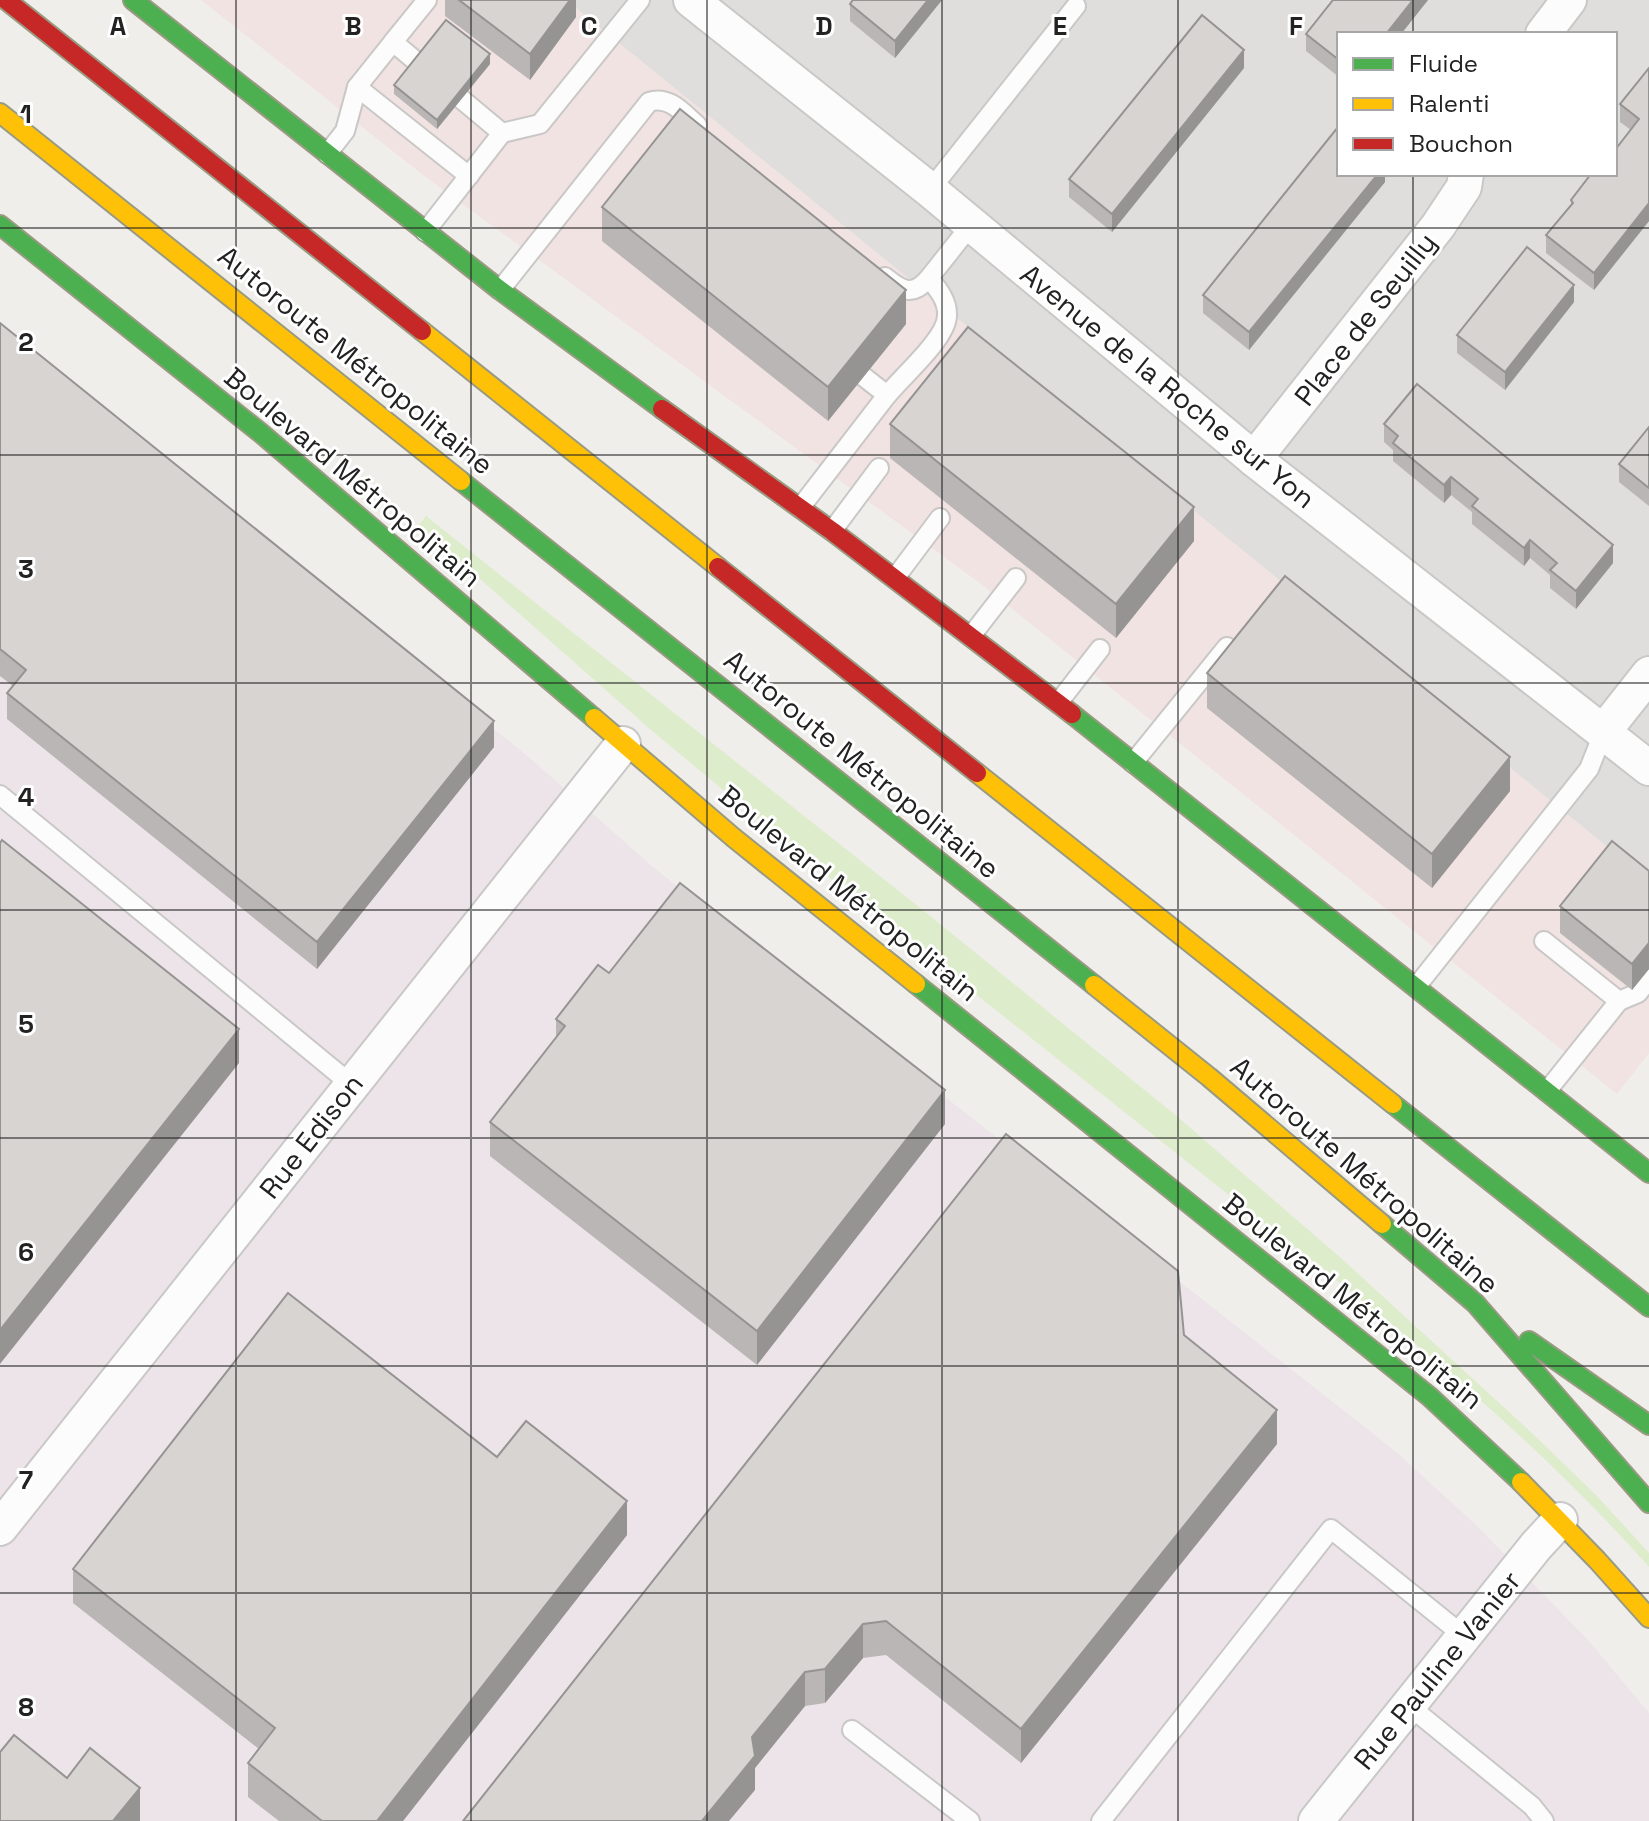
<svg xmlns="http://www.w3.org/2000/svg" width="1649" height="1821" viewBox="0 0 1649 1821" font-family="'Space Grotesk',sans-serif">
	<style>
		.residential { fill: #dfdedc; fill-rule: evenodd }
		.commercial { fill: #f1e3e1 }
		.industrial { fill: #ede4e9 }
		.grass { fill: #ddeccb }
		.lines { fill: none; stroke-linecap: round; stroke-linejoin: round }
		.lane-casing { stroke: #c9c8c7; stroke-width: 22 }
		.street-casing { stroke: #c9c8c7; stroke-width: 38 }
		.fast-casing { stroke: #999a82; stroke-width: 22 }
		.slow-casing { stroke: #999a82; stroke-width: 22 }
		.jam-casing { stroke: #999a82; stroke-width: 22 }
		.lane { stroke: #fdfcfc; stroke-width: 18 }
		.street { stroke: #fdfcfc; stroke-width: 34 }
		.fast { stroke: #4caf50; stroke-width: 18 }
		.slow { stroke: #ffc107; stroke-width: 18 }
		.jam { stroke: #c62828; stroke-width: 18 }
		.wall { fill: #b9b6b5 }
		.shaded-wall { fill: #969493 }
		.building { fill: #d7d4d2; stroke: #969493; stroke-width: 2 }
		.grid { fill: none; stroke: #222; stroke-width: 2; stroke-opacity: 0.55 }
		.labels { text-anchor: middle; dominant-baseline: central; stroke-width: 6; stroke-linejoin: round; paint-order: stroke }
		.street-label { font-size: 28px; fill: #222; stroke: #fff }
		.grid-label { font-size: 26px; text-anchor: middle; font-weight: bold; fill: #222; stroke: #fff; stroke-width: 6; stroke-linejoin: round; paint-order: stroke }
	</style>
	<rect width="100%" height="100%" fill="#f0eeeb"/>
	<!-- residential -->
	<path class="residential" d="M566 0H1649V881ZM1339 34H1615V174H1339Z"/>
	<!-- commercial -->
	<polygon class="commercial" points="201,0 566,0 1649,881 1649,1053 1617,1094 981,584 423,175"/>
	<!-- industrial -->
	<polygon class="industrial" points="0,329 531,759 653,867 1395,1451 1474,1523 1589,1641 1649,1713 1649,1821 0,1821"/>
	<!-- grass -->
	<path class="grass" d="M426 516 929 915 1173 1113 1341 1258 1533 1434 1597 1496 1649 1553V1567C1570 1478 1481 1398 1389 1322L823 873 651 730 419 525Z"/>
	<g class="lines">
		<!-- lane casing -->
		<g class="lane-casing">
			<g id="lane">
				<polyline points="393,42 427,0"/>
				<polyline points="357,87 469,176"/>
				<polyline points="327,154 345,131 357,87 393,42 502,133"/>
				<polyline points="930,190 1076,6"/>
				<polyline points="425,232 502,133 540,124 640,0"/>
				<path d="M885 277C902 291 913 297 929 278"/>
				<path d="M500 290 649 102C669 95 683 113 697 125"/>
				<polyline points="864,377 887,395"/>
				<path d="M800 508C828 472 856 435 884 399 899 379 946 340 947 316 948 301 938 289 929 278L971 225"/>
				<polyline points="832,531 879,468"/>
				<polyline points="895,578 940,518"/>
				<polyline points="971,636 1016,578"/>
				<polyline points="1058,703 1100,649"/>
				<polyline points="1133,763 1227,647"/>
				<polyline points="0,795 352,1085"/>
				<polyline points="1544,941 1619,1001 1547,1091"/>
				<polyline points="1416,987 1589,769 1604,731"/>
				<polyline points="1619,1001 1638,993 1649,979"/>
				<polyline points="1408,1705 1532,1806 1544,1821"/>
				<polyline points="852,1730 970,1821"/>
				<polyline points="1101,1821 1331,1529 1464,1636"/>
			</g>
		</g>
		<!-- street casing -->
		<g class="street-casing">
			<g id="street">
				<polyline points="691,0 930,190 1254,459 1649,768"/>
				<polyline points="1543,34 1569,0"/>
				<polyline points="1254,459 1438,226 1464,187 1466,174"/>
				<polyline points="1604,731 1649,674"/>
				<polyline points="0,1528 623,744"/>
				<polyline points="1316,1821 1536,1546 1560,1520"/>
			</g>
		</g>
		<!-- fast casing -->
		<g class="fast-casing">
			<g id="fast">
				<polyline points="133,0 500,290 662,409"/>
				<polyline points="0,225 262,434 594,718"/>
				<polyline points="461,481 1094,985"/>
				<polyline points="1072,714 1649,1173"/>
				<polyline points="916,984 1430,1397 1521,1482"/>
				<polyline points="1393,1104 1649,1307"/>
				<polyline points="1382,1224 1475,1303 1649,1503"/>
				<polyline points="1529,1341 1649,1425"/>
			</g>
		</g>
		<!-- slow casing -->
		<g class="slow-casing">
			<g id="slow">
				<polyline points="0,113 461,481"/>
				<polyline points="422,331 718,567"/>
				<polyline points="594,718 734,838 916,984"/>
				<polyline points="977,773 1393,1104"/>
				<polyline points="1094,985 1209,1077 1382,1224"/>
				<polyline points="1521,1482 1597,1560 1649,1618"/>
			</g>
		</g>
		<!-- jam casing -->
		<g class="jam-casing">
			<g id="jam">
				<polyline points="6,0 422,331"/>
				<polyline points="662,409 832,531 1072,714"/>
				<polyline points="718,567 977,773"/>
			</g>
		</g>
		<!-- lane -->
		<use href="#lane" class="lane"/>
		<!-- street -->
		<use href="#street" class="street"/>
		<!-- fast -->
		<use href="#fast" class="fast"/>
		<!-- slow -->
		<use href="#slow" class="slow"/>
		<!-- jam -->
		<use href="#jam" class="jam"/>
	</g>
	<!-- wall -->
	<g class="wall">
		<polygon points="445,0 576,0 576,17 530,80 445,16"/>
		<polygon points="853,0 942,0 895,58 850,21 850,4"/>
		<polygon points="1333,0 1428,0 1401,34 1339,34 1339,77 1306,51 1306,34"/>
		<polygon points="490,64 437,129 394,94 394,85"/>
		<polygon points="1244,68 1112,232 1069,197 1069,179"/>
		<polygon points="1649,68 1649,221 1594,290 1546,253 1546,235 1571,205 1571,200 1615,174 1631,130 1620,122 1620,104"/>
		<polygon points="1385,174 1385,182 1249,350 1203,313 1203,295"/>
		<polygon points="602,207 906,324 828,421 602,241"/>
		<polygon points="1574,302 1505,390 1457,353 1457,335"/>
		<polygon points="0,323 494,747 317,969 7,719 7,693 13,686 0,676"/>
		<polygon points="890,424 1194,541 1116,638 890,458"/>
		<polygon points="1384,424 1613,563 1576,609 1550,588 1550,575 1530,558 1524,566 1472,524 1472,512 1451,495 1444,503 1393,461 1393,450 1384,442"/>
		<polygon points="1649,427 1649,506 1619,482 1619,464"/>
		<polygon points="1207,673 1510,791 1432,888 1207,708"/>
		<polygon points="1649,871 1649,969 1632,990 1560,933 1560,906"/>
		<polygon points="556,1019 945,1124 757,1365 490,1156 490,1122 556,1037"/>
		<polygon points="1184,1335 1277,1444 1021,1763 886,1655 863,1658 825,1703 805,1706 755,1768 755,1790 463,1821"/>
		<polygon points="497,1457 627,1535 403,1821 279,1821 248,1797 248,1763 259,1749 73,1603 73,1569"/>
	</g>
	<!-- shaded-wall -->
	<g class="shaded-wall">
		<polygon points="570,0 576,0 576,17 530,80 530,54"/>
		<polygon points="928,0 942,0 895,58 895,41"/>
		<polygon points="1413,0 1428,0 1401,34 1386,34"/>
		<polygon points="1244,50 1244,68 1112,232 1112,214"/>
		<polygon points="490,54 490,64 437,129 437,120"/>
		<polygon points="1378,174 1385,174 1385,182 1249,350 1249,332"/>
		<polygon points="1649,203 1649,221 1594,290 1594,273"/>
		<polygon points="1574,285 1574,302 1505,390 1505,372"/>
		<polygon points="906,290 906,324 828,421 828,387"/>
		<polygon points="1451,477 1451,495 1444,503 1444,485"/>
		<polygon points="1194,507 1194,541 1116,638 1116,604"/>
		<polygon points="1530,540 1530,558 1524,566 1524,548"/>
		<polygon points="1613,545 1613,563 1576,609 1576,591"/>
		<polygon points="494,721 494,747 317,969 317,942"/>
		<polygon points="1510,757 1510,791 1432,888 1432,854"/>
		<polygon points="1649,943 1649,969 1632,990 1632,964"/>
		<polygon points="239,1029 239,1063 0,1364 0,1330"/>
		<polygon points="945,1090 945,1124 757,1365 757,1331"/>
		<polygon points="1277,1410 1277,1444 1021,1763 1021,1729"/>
		<polygon points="627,1501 627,1535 403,1821 377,1821"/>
		<polygon points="863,1624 863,1658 825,1703 825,1669"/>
		<polygon points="805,1672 805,1706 755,1768 755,1790 729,1821 702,1821 752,1737"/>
		<polygon points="140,1788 140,1821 113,1821"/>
	</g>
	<!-- building -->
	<g class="building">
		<polygon points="459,0 570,0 530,54"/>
		<polygon points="853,0 928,0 895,41 850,4"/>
		<polygon points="1333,0 1413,0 1386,34 1339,34 1339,60 1306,34"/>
		<polygon points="1202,15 1244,50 1112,214 1069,179"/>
		<polygon points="446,20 490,54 437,120 394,85"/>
		<polygon points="1649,68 1649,203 1594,273 1546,235 1573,203 1571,200 1591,174 1615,174 1615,150 1639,119 1620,104"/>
		<polygon points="680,109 906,290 828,387 602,207"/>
		<polygon points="1338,127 1339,174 1378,174 1249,332 1203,295"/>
		<polygon points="1527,247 1574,285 1505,372 1457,335"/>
		<polygon points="0,323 494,721 317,942 7,693 26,670 0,649"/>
		<polygon points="968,327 1194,507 1116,604 890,424"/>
		<polygon points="1417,384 1613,545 1576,591 1550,570 1557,563 1530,540 1524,548 1472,506 1478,499 1451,477 1444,485 1393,443 1398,436 1384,424"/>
		<polygon points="1649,427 1649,488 1619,464"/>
		<polygon points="1285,576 1510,757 1432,854 1207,673"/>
		<polygon points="2,840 239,1029 0,1330 0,843"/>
		<polygon points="1612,841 1649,871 1649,943 1632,964 1560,906"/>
		<polygon points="680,883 945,1090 757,1331 490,1122 565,1026 556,1019 598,965 609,973"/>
		<polygon points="1006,1134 1178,1271 1184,1335 1277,1410 1021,1729 886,1621 863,1624 825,1669 805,1672 752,1737 755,1756 702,1821 463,1821"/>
		<polygon points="288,1293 497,1457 526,1421 627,1501 377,1821 322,1821 248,1763 275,1728 73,1569"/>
		<polygon points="14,1735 67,1778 90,1748 140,1788 113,1821 0,1821 0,1752"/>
	</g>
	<!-- grid -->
	<path class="grid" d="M236 0V1821M471 0V1821M707 0V1821M942 0V1821M1178 0V1821M1413 0V34M1413 174V1821M0 228H1649M0 455H1649M0 683H1649M0 910H1649M0 1138H1649M0 1366H1649M0 1593H1649"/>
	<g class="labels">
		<!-- street labels -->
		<g class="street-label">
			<text transform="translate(1365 319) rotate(-52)">Place de Seuilly</text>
			<text transform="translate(356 360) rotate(39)">Autoroute Métropolitaine</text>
			<text transform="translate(1168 386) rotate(39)">Avenue de la Roche sur Yon</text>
			<text transform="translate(353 477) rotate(40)">Boulevard Métropolitain</text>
			<text transform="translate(862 764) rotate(39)">Autoroute Métropolitaine</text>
			<text transform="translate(849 893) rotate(39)">Boulevard Métropolitain</text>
			<text transform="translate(311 1136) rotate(-52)">Rue Edison</text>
			<text transform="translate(1365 1175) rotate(41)">Autoroute Métropolitaine</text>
			<text transform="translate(1353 1301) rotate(39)">Boulevard Métropolitain</text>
			<text transform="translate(1437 1670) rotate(-51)">Rue Pauline Vanier</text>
		</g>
	</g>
	<g class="grid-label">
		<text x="118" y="35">A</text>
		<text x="353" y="35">B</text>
		<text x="589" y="35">C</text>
		<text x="824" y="35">D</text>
		<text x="1060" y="35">E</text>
		<text x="1296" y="35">F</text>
		<text x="26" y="123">1</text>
		<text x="26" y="351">2</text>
		<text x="26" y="578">3</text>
		<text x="26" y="806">4</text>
		<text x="26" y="1033">5</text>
		<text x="26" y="1261">6</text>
		<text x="26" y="1489">7</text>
		<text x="26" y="1716">8</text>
	</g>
	<!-- legend -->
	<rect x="1337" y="32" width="280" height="144" fill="#ffffff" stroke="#a7a7a7" stroke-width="2"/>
	<rect x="1353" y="58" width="40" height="12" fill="#4caf50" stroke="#a7a7a7" stroke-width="2"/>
	<text x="1409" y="72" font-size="24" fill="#222222">Fluide</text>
	<rect x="1353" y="98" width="40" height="12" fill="#ffc107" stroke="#a7a7a7" stroke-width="2"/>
	<text x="1409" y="112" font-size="24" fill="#222222">Ralenti</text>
	<rect x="1353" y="138" width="40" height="12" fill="#c62828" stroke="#a7a7a7" stroke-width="2"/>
	<text x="1409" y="152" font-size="24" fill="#222222">Bouchon</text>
</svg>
